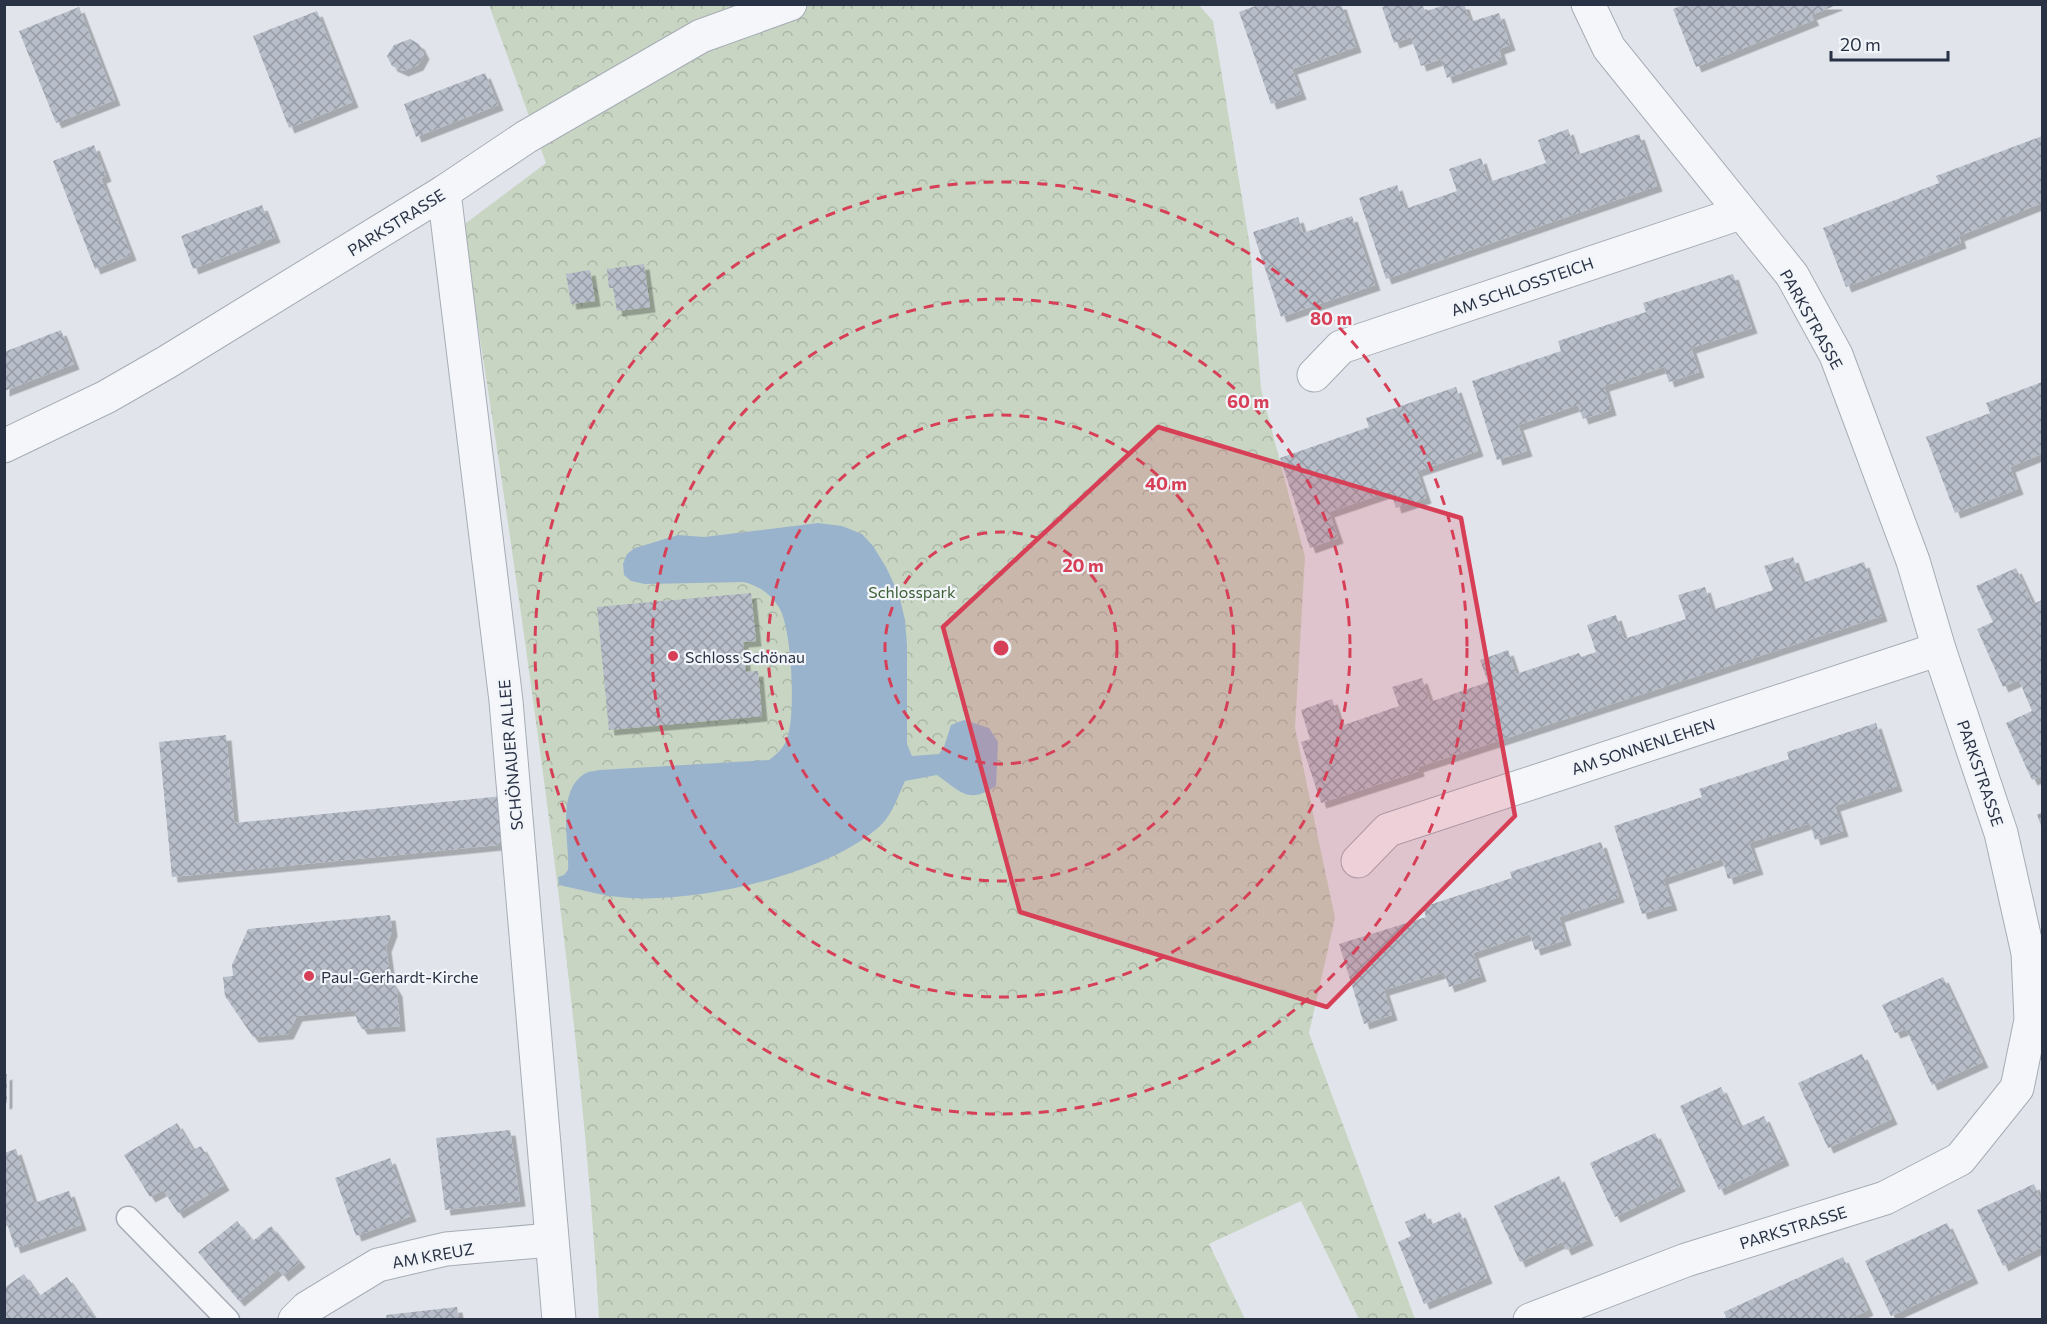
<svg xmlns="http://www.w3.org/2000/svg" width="2047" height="1324" viewBox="0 0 2047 1324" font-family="Commissioner,sans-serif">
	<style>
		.park { fill: url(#park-crowns) }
		.water { fill: #9ab3cd }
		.building { fill: url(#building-cross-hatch); filter: url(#shadow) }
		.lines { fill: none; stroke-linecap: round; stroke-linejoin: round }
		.service-casing { stroke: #a6acb6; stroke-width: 25 }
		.minor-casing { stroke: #a6acb6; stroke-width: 35 }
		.service { stroke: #f4f6f9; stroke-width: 22 }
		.minor { stroke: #f4f6f9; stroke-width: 33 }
		.marked { fill: #d73f57; fill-opacity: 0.2; stroke: #d73f57; stroke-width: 4.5; stroke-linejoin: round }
		.ring { fill: none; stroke: #d73f57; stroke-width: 3; stroke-dasharray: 10 8 }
		.poi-dot { fill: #d73f57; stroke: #f1f4f8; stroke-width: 2 }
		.labels { text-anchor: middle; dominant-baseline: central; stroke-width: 4.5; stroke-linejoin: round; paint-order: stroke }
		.street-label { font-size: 16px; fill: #283244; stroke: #f1f4f8 }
		.park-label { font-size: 16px; fill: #3d6035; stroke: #f1f4f8 }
		.poi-label { font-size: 16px; fill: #283244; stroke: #f1f4f8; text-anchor: start }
		.centre { fill: #d73f57; stroke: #f1f4f8; stroke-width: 3 }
		.ring-label { font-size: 18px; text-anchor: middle; font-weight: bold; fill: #d73f57; stroke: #f1f4f8; stroke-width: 4.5; stroke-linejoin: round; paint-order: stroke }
	</style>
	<defs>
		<pattern id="park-crowns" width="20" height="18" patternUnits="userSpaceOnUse" patternTransform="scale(1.5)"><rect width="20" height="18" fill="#c7d5c2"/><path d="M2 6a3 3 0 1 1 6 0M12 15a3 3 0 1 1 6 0" fill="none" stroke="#abb7a8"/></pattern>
		<pattern id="building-cross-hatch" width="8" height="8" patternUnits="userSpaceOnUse" patternTransform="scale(1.5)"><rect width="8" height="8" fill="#b8bec9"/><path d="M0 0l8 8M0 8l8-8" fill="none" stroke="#969ba5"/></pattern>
		<filter id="shadow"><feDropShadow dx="5.5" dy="5.5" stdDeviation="0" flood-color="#0004"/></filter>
	</defs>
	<rect width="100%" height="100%" fill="#e1e5eb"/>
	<!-- park -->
	<path class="park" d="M1198 4 1213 21 1250 247 1261 389 1305 557 1295 728 1335 918 1309 1033 1415 1319H1359L1301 1201 1209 1244 1245 1319H599C589 1145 569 970 546 796 521 606 493 416 462 226L546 163 489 5Z"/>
	<!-- water -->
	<path class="water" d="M818 523 842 526 862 534 873 546 886 567 899 595 905 620 907 645V744L912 756 939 754 944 747 951 725 964 720 989 728 998 742 996 786C968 805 960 791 937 775L905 781C898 796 893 813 881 825 829 874 701 902 631 898 606 897 583 890 559 885L558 877 564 875 568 870C570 843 555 790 586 773 590 771 596 771 600 770L769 760C777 754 783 749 787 739 796 715 792 632 780 609 771 594 761 587 744 582L645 584 631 581 624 575 623 564 627 554 635 548 678 535 704 537Z"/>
	<!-- building -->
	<g class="building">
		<polygon points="1261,4 1341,4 1356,47 1292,69 1301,94 1271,104 1239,12"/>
		<polygon points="1390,4 1422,4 1425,12 1446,4 1464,4 1470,22 1499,13 1510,45 1499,49 1502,59 1447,78 1441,59 1421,66 1411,37 1394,43 1382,7"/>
		<polygon points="1685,4 1837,4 1837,5 1811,15 1814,20 1696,67 1673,9"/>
		<polygon points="79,7 115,100 56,123 19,31"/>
		<polygon points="317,11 353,102 289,128 253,36"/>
		<polygon points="410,39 419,44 424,54 418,65 403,71 392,66 387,56 394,45"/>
		<polygon points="485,73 498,105 416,137 404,104"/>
		<polygon points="1568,129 1577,155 1639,134 1657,186 1386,279 1359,198 1397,185 1405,209 1457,191 1449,169 1481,158 1489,182 1546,163 1538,140"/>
		<polygon points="2042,136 2042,203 1959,236 1961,243 1846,287 1823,228 1939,183 1936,176"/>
		<polygon points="94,145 106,176 101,178 131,255 95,269 53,161"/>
		<polygon points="262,205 275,237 193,269 181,236"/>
		<polygon points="1352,216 1375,285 1281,317 1253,232 1298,217 1303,233"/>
		<polygon points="644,264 650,307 617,311 613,288 609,288 607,269"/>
		<polygon points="590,270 595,301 571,304 566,274"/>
		<polygon points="1733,274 1752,328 1691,348 1699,372 1669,382 1664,367 1604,386 1611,410 1583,419 1578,405 1518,425 1527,451 1497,460 1472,381 1561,351 1558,341 1646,312 1643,303"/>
		<polygon points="61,330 74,364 4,391 4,352"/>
		<polygon points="2042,382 2042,454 2010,467 2018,489 1955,513 1926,437 1990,413 1986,403"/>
		<polygon points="1456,387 1478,451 1417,471 1426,498 1396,508 1391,491 1329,512 1338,538 1310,548 1280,458 1369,427 1366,418"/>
		<polygon points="1793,557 1802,583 1864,562 1882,616 1418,767 1419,771 1321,803 1301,742 1310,739 1301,710 1332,699 1341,726 1399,706 1392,687 1422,678 1430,702 1488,682 1480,660 1508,650 1516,674 1579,653 1581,657 1596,652 1587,625 1616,615 1624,639 1686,619 1678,595 1705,587 1712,610 1773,590 1764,566"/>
		<polygon points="2016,568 2033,604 2042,600 2042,776 2032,780 2006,723 2032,711 2019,680 2003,687 1977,629 1993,622 1976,586"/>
		<polygon points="751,593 756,641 743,642 746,672 758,671 762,716 609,730 597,607"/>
		<polygon points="1876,723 1897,786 1835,806 1843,831 1815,840 1810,823 1749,843 1758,869 1728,879 1722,859 1663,879 1672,905 1642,914 1614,826 1702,797 1699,789 1789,759 1787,752"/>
		<polygon points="226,735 234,823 503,796 508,844 172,877 159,742"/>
		<polygon points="2042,812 2042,828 2037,815"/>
		<polygon points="1601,842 1619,897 1559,917 1566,940 1535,950 1530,934 1473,953 1481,976 1449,987 1444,972 1384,990 1392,1015 1364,1024 1339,944 1426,917 1423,907 1512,878 1510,872"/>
		<polygon points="390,915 392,931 386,947 390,975 388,977 397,991 400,1026 362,1029 357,1021 355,1010 297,1016 288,1034 253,1037 225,996 223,977 233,976 232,965 248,929"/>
		<polygon points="1943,977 1983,1062 1932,1085 1906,1029 1895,1033 1882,1005"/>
		<polygon points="1862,1054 1892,1119 1828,1148 1798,1083"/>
		<polygon points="7,1074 7,1103 4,1104 4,1075"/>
		<polygon points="1721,1087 1740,1127 1764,1116 1784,1160 1719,1190 1680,1106"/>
		<polygon points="177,1123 193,1150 201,1146 224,1185 178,1213 163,1190 150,1197 124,1155"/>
		<polygon points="510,1130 520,1201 445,1210 436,1138"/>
		<polygon points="1655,1133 1680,1186 1615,1217 1590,1163"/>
		<polygon points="16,1149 34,1203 69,1191 81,1225 15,1248 8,1226 4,1227 4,1153"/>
		<polygon points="390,1158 411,1216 356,1236 335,1178"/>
		<polygon points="1559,1176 1588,1240 1566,1250 1562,1242 1520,1262 1494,1206"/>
		<polygon points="2034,1184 2042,1203 2042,1247 2003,1266 1977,1210"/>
		<polygon points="1460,1212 1487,1278 1424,1304 1398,1242 1411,1236 1405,1222 1425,1213 1430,1225"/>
		<polygon points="237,1221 253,1241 271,1226 300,1262 283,1276 278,1269 239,1301 198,1252"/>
		<polygon points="1947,1223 1973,1278 1891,1316 1865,1261"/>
		<polygon points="1843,1257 1868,1310 1848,1320 1727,1320 1724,1312"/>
		<polygon points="24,1274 39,1296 67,1277 96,1320 19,1320 18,1318 4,1320 4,1288"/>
		<polygon points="457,1307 459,1320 387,1320 386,1315"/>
	</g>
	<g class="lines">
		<!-- service casing -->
		<g class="service-casing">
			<polyline id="service" points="128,1218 228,1320"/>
		</g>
		<!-- minor casing -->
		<g class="minor-casing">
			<g id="minor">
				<polyline points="444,192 506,701 559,1320"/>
				<polyline points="1314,375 1341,347 1740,213"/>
				<polyline points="4,446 106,397 167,362 444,192 526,137 701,36 790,4"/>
				<polyline points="1358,861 1388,830 1939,649"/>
				<polyline points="295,1320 307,1308 378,1265 446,1249 551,1240"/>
				<polyline points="1530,1320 1686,1260 1885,1198 1960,1159 2017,1088 2031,1020 2028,953 2001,833 1939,649 1913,561 1836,355 1792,275 1609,48 1588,4"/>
			</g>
		</g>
		<!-- service -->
		<use href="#service" class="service"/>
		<!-- minor -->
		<use href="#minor" class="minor"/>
	</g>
	<!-- marked area -->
	<path class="marked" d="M1158 427 1461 518 1515 816 1327 1007 1020 912 943 627Z"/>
	<!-- distance rings -->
	<g class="ring">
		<circle cx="1001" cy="648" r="116"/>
		<circle cx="1001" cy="648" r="233"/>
		<circle cx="1001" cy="648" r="349"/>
		<circle cx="1001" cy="648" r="466"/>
	</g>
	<!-- markers -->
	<g class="poi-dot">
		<circle cx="673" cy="656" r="6"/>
		<circle cx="309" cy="976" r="6"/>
	</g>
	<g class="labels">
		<!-- street labels -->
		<g class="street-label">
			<text transform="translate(396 222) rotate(-32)">PARKSTRASSE</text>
			<text transform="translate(1522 286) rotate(-19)">AM SCHLOSSTEICH</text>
			<text transform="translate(1812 319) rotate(61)">PARKSTRASSE</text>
			<text transform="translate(1643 746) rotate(-18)">AM SONNENLEHEN</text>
			<text transform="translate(510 755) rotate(-95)">SCHÖNAUER ALLEE</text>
			<text transform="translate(1981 773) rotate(71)">PARKSTRASSE</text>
			<text transform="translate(1793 1227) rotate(-17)">PARKSTRASSE</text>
			<text transform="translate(433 1255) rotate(-10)">AM KREUZ</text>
		</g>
		<!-- park labels -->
		<g class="park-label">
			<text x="912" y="591">Schlosspark</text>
		</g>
		<!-- poi labels -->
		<g class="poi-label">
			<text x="685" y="656">Schloss Schönau</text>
			<text x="321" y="976">Paul-Gerhardt-Kirche</text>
		</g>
	</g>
	<circle cx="1001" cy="648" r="9" class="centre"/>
	<g class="ring-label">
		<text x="1331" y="325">80 m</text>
		<text x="1248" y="408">60 m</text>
		<text x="1166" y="490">40 m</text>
		<text x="1083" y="572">20 m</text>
	</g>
	<!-- border -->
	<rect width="2047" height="1324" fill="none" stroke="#283244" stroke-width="12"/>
	<!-- scale -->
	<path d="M1831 51v9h117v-9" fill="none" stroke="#283244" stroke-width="3"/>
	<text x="1840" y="51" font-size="18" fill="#283244" stroke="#f1f4f8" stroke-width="4.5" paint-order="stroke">20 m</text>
</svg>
